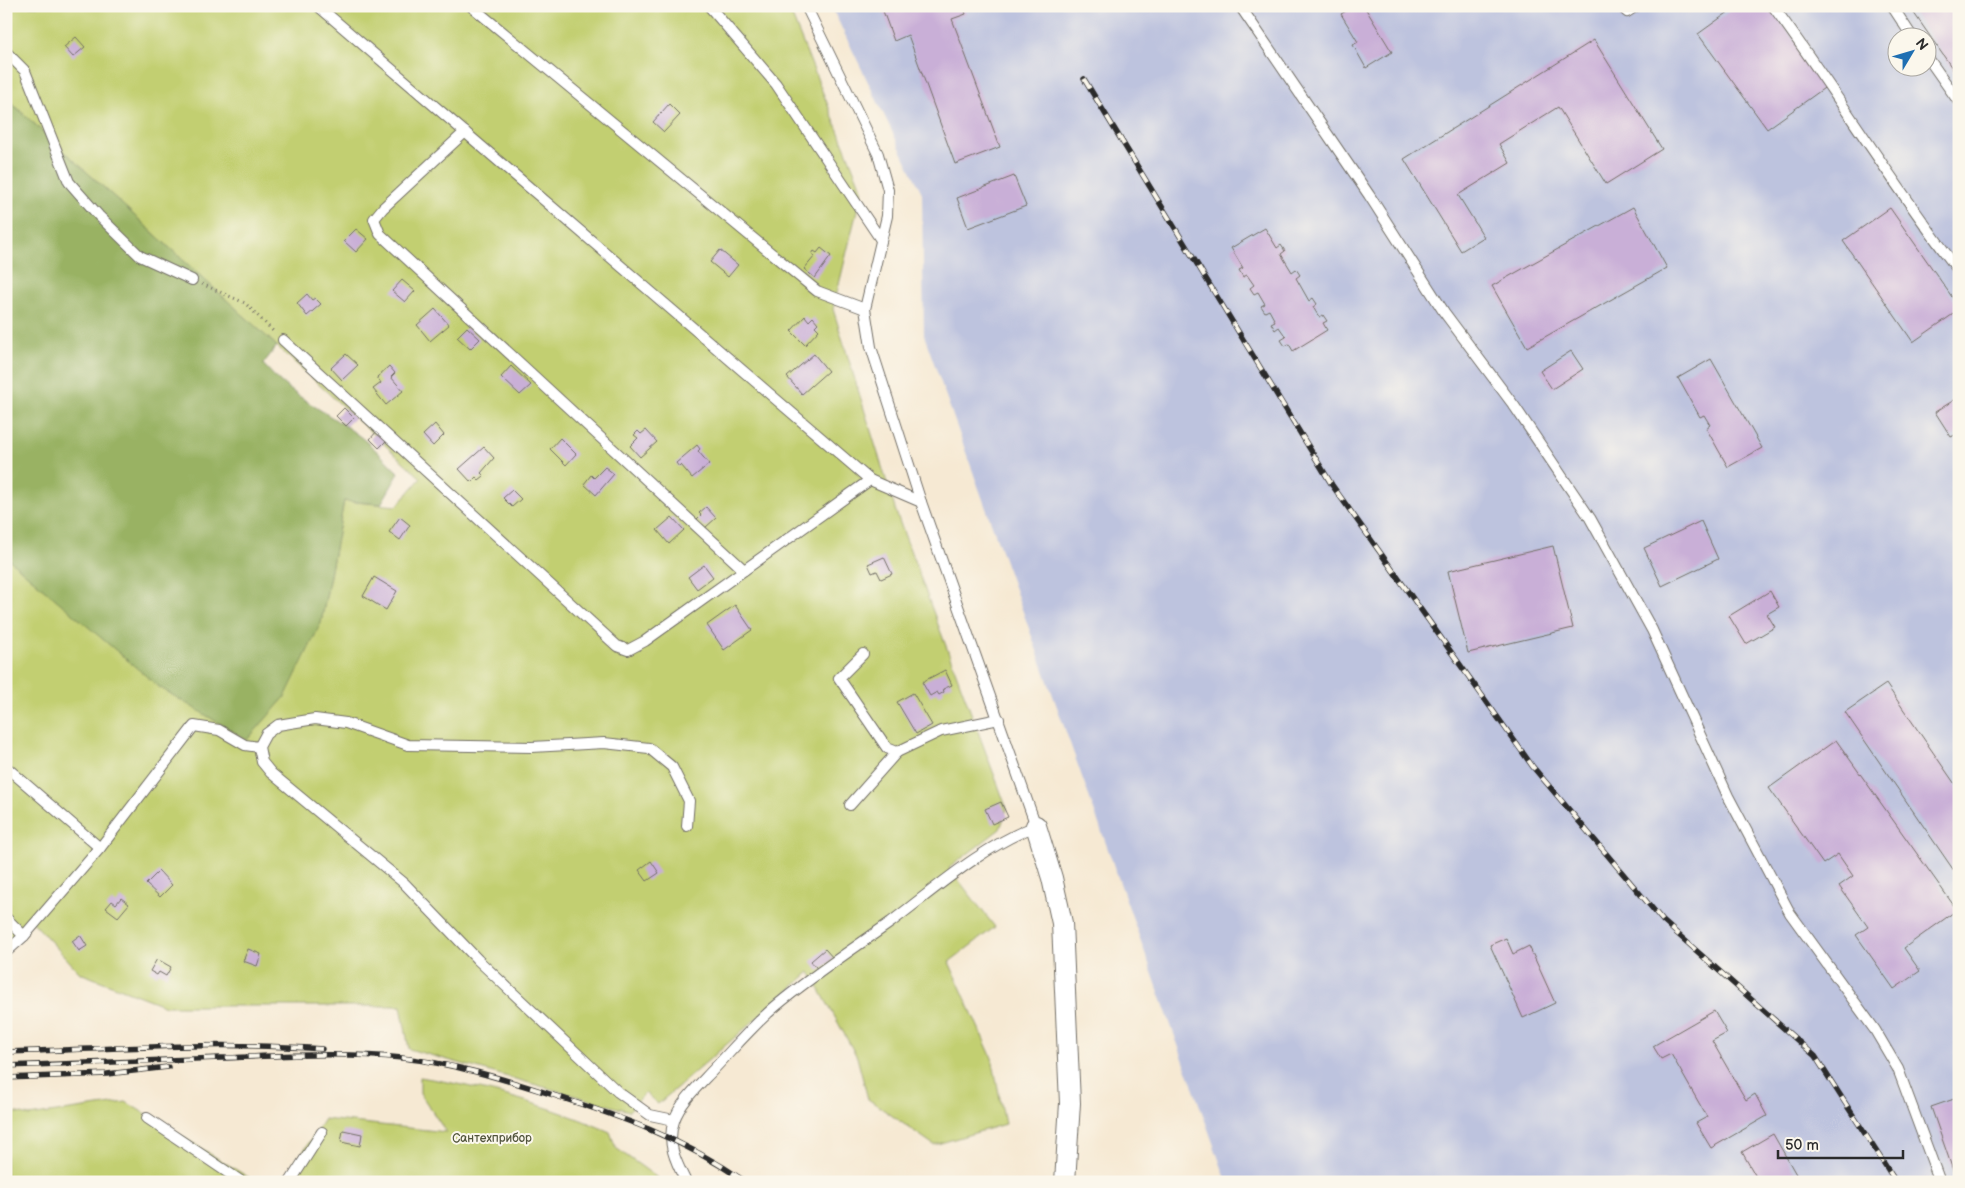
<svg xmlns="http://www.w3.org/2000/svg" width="1965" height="1188" viewBox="0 0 1965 1188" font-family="'Balsamiq Sans',sans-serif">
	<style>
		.industrial { fill: #bdc3de; fill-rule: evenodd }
		.green { fill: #c2cf71; stroke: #767d4e }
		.forest { fill: #99b263; stroke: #626e47 }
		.building { fill: #c9afd7 }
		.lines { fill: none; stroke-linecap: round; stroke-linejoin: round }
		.lane-casing { stroke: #726e66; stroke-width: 12 }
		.street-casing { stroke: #726e66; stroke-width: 22 }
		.path { stroke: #726e66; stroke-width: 3; stroke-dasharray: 1 4; stroke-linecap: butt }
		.lane { stroke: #fff; stroke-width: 10 }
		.street { stroke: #fff; stroke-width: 20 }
		.rail-casing { stroke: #2b2b2b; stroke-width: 5.5 }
		.rail { stroke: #fbf7ec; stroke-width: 4; stroke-dasharray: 11; stroke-linecap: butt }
		.labels { text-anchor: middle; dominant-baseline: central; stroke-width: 4; stroke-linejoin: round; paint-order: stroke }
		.park-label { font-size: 12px; fill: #51543c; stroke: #fbf7ec }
	</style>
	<rect width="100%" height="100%" fill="#fbf7ec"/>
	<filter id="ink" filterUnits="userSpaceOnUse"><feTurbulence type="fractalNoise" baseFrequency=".02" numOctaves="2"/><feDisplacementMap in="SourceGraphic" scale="10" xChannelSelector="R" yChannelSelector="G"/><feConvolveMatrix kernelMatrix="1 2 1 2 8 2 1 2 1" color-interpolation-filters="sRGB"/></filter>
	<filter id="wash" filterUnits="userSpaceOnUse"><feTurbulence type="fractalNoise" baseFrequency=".0096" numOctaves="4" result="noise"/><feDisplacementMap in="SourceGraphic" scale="20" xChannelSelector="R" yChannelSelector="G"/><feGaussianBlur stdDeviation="1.12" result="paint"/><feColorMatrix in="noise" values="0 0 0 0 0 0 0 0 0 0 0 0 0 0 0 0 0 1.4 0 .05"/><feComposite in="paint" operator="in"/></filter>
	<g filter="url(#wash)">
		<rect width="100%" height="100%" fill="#f6e9d3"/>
		<!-- industrial -->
		<path class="industrial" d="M831 6H1959V1182H1227L924 335 922 193ZM1898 38H1928V68H1898Z"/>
		<!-- green -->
		<g class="green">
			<polygon points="6,6 788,6 862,190 833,309 897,515 1007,809 1000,829 949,868 995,927 949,962 992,1058 1005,1124 934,1145 868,1099 857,1057 810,972 658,1104 645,1093 629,1111 409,1049 401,1006 166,1006 80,973 30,919 6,942 6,557 12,560 321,623 344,501 397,506 421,478 6,98"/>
			<path d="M420 1077C485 1088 549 1105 610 1132L616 1148 663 1182H284L324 1119 446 1132 420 1093Z"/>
			<polygon points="126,1102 256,1182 6,1182 6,1110 29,1116"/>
		</g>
		<!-- forest -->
		<path class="forest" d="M6 98 277 346 263 364C289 396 330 413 362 438 375 448 387 462 399 473L381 504 344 501 321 623 285 697 247 740 159 687 6 557Z"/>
		<g id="blocks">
			<!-- building -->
			<g class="building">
				<polygon points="896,6 963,6 966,14 952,19 1000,147 955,164 908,35 894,41 883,11"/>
				<polygon points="1354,6 1364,6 1392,52 1366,68 1353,45 1358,42 1341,14"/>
				<polygon points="1737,6 1769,6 1827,86 1767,129 1698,34"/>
				<polygon points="1909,6 1959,6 1959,78"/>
				<polygon points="76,37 85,47 73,57 64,47"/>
				<polygon points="1594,40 1662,149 1606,184 1558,107 1499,144 1510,163 1458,195 1484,237 1461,251 1404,159"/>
				<polygon points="669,104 680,115 664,132 653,122"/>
				<polygon points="1014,176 1026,206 968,228 957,198"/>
				<polygon points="1633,207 1667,268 1527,347 1492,286"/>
				<polygon points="1890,208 1959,307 1959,310 1913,342 1843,241"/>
				<polygon points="1265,228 1277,248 1281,245 1285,251 1281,254 1292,272 1296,269 1300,275 1296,278 1309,301 1313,298 1317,304 1313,307 1319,317 1323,315 1327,321 1323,323 1327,330 1293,351 1289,344 1285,346 1281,340 1286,337 1279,327 1275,330 1271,323 1275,321 1269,310 1265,312 1261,306 1265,304 1258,292 1254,294 1250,288 1254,285 1247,275 1243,277 1239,270 1243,268 1231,248"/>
				<polygon points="356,229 368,239 356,252 344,241"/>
				<polygon points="821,248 831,256 815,278 804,269 815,256 812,254 814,251 817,253"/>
				<polygon points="720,250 738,265 728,277 710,262"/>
				<polygon points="402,280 415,291 405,302 392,291"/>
				<polygon points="307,294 312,300 315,298 321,304 307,316 297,303"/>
				<polygon points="435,309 449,325 430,341 417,325"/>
				<polygon points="805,316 809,321 813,317 818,323 815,326 819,330 805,345 791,331"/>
				<polygon points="467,327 480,339 470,349 457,337"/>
				<polygon points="1571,351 1583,369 1552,389 1540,371"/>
				<polygon points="346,354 358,365 342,380 331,368"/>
				<polygon points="814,354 828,371 802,394 787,377"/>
				<polygon points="1711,359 1762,448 1728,467 1706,428 1710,425 1704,415 1700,417 1678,378"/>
				<polygon points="389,366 395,373 391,377 403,391 386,405 373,389 381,383 377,377"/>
				<polygon points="511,366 531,385 520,395 501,377"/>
				<polygon points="1959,397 1959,433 1951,437 1935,412"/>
				<polygon points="344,408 354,418 346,426 336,416"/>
				<polygon points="435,424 444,435 433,446 423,435"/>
				<polygon points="378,430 388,439 379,448 370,439"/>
				<polygon points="646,430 657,442 640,457 630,446 638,438 634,435 638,431 641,434"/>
				<polygon points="560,438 576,454 566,465 550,449"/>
				<polygon points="697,445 700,449 698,451 709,464 692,478 681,465 679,467 676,463"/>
				<polygon points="484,447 494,458 481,473 484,476 479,480 476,477 471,482 459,469"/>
				<polygon points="605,467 614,474 596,495 584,484 591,475 594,478"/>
				<polygon points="512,490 521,499 512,507 503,498"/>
				<polygon points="706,507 716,518 705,528 697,519 701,515 699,513"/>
				<polygon points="400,517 410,525 400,540 389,532"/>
				<polygon points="672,517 684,530 669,544 657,530"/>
				<polygon points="1701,521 1718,559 1662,586 1644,548"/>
				<polygon points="1553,546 1573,628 1468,653 1448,571"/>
				<polygon points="884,557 892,574 881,579 877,571 872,573 868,564"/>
				<polygon points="704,565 713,577 697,589 688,577"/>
				<polygon points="374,577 397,591 386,610 363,596"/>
				<polygon points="1770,591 1779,607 1767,614 1775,627 1746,644 1729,616"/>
				<polygon points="735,605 752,630 724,650 707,625"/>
				<polygon points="945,670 952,685 943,689 944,692 939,695 937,692 930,696 922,682"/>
				<polygon points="1886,684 1959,790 1959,878 1845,712"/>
				<polygon points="913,693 932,725 916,734 897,702"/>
				<polygon points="1836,740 1957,910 1904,948 1920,971 1894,989 1856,935 1868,927 1839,886 1853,876 1838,854 1823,864 1769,788"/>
				<polygon points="1001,802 1008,817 992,824 985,809"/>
				<polygon points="651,861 659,873 647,881 639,870"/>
				<polygon points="159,871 172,885 160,897 146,884"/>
				<polygon points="121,898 129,904 118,917 106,908 112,901 116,904"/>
				<polygon points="80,935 87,946 79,951 72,941"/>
				<polygon points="1506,938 1513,954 1529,946 1555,1003 1523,1018 1490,945"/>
				<polygon points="248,949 261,954 257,966 243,961"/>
				<polygon points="825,949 834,959 819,971 811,961"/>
				<polygon points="157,959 171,967 166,976 159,972 157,975 150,971"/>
				<polygon points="1714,1011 1727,1033 1712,1041 1746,1100 1755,1094 1767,1116 1711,1148 1696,1123 1707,1117 1671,1054 1661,1059 1653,1046"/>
				<polygon points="1957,1098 1959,1175 1955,1176 1931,1107"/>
				<polygon points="343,1130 362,1134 360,1146 341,1142"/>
				<polygon points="1773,1134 1797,1176 1787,1182 1759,1182 1742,1152"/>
			</g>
		</g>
	</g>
	<g filter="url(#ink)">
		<use href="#blocks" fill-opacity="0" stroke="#726e66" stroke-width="1"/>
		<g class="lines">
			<!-- lane casing -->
			<g class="lane-casing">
				<g id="lane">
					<polyline points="318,6 870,480"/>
					<polyline points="471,6 817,291 865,309"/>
					<polyline points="709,6 776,84 881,240"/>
					<polyline points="1240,6 1369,195 1444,312 1515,407 1590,518 1652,630 1728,796 1790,913 1875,1030 1898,1069 1940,1182"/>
					<polyline points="1621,6 1627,12 1636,6"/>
					<path d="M1773 6C1837 93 1893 185 1959 271"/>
					<polyline points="1892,6 1913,38"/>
					<polyline points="6,52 25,71 69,182 99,216 140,256 192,280"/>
					<polyline points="1928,58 1959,102"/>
					<polyline points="465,132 383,208 374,219 380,234 744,570"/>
					<polyline points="283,340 617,646 628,650 645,641 870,480 921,502"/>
					<polyline points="863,654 839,678 887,748 897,752 941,731 999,719"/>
					<polyline points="6,767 100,848"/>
					<polyline points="850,805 897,752"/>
					<polyline points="6,918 24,936"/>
					<polyline points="6,952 24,936 100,848 194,726 219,730 245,745 259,747"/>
					<polyline points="147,1118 242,1182"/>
					<polyline points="674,1120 650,1115 618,1092 478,960 404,883 271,773 262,762 259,747 266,734 278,725 315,719 346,723 408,745 532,747 604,743 649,748 672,767 689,801 687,826"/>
					<polyline points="290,1182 322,1132"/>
					<path d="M686 1182C676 1162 666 1143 674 1121 680 1102 700 1084 713 1070 734 1048 754 1024 777 1005 813 975 853 949 891 922 936 888 983 846 1036 826L921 502 871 347 865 309 887 216 888 190 878 154 806 6"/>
				</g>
			</g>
			<!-- street casing -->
			<g class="street-casing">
				<polyline id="street" points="1036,826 1052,878 1062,923 1070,1103 1065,1182"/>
			</g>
			<!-- path -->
			<polyline class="path" points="202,284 245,303 274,332"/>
			<!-- lane -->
			<use href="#lane" class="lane"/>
			<!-- street -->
			<use href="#street" class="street"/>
			<!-- rail casing -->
			<g class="rail-casing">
				<g id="rail">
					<polyline points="1084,79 1332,485 1533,767 1663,921 1815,1056 1896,1182"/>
					<path d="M6 1052C111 1049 217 1041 322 1049"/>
					<path d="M6 1066C78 1064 150 1061 221 1058 281 1056 342 1052 402 1058 451 1063 500 1078 547 1093 622 1117 680 1137 746 1182"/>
					<polyline points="6,1078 107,1074 168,1067"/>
				</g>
			</g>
			<!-- rail -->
			<use href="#rail" class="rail"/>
		</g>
	</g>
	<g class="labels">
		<!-- park labels -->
		<g class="park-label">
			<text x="492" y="1138">Сантехприбор</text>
		</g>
	</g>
	<!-- margin -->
	<rect width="1965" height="1188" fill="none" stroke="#fbf7ec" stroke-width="25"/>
	<!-- north arrow -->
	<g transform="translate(1912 52) rotate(52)"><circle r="24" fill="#fbf7ec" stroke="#a8a59f"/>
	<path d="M0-4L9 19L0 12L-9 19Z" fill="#1f6fb2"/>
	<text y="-8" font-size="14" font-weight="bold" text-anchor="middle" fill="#2b2b2b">N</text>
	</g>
	<!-- scale -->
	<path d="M1778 1150v8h125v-8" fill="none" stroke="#2b2b2b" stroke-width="2.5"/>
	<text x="1785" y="1150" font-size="15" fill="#2b2b2b" stroke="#fbf7ec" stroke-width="4" paint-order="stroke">50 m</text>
</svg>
